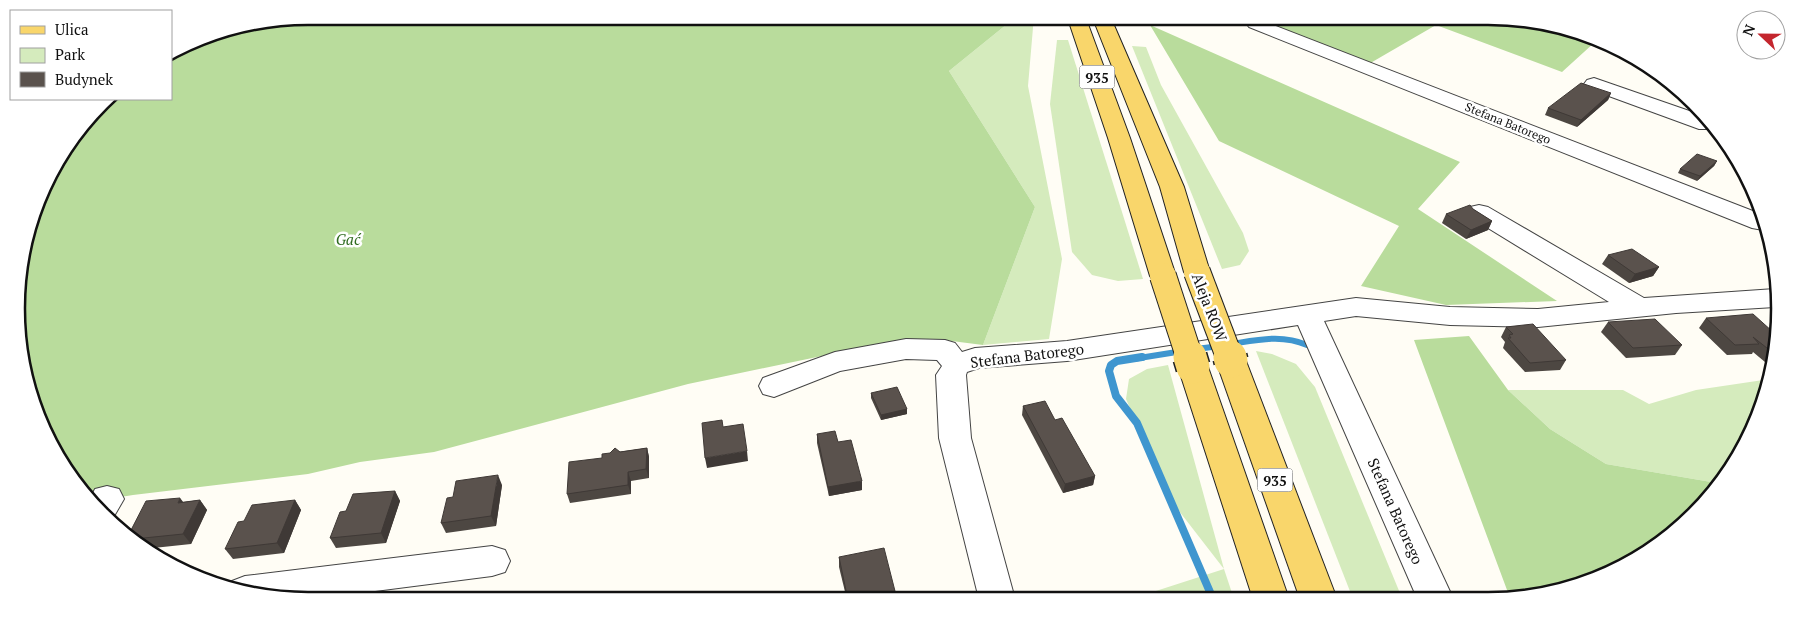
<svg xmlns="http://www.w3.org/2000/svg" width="1796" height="617" viewBox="0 0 1796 617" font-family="'PT Serif',serif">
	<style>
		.green { fill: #d5ebbd }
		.forest { fill: #b9dc9c }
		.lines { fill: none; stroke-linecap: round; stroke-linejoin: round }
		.stream-far1 { stroke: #3f96cf; stroke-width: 6 }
		.stream { stroke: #3f96cf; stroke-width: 8 }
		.minor-casing { stroke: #444; stroke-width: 2 }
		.major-casing { stroke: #222; stroke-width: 2 }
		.minor { fill: #fff; fill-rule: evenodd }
		.major { fill: #f9d66b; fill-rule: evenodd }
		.major-bridge-far1-casing { stroke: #222; stroke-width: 28; stroke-linecap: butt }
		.major-bridge-casing { stroke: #222; stroke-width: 36; stroke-linecap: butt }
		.major-bridge-far1 { stroke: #f9d66b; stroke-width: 26 }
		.major-bridge { stroke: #f9d66b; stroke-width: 33 }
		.wall { fill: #4d4742 }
		.shaded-wall { fill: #3f3936 }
		.building { fill: #5a524d; stroke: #3f3936 }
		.labels { text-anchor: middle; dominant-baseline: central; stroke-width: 5; stroke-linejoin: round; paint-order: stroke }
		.far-street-label { font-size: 12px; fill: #111; stroke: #fff }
		.shield { fill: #fff; stroke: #585858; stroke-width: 1 }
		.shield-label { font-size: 14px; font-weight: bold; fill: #111 }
		.park-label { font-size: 15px; font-style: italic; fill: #2f6b1f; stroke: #fff }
		.street-label { font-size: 15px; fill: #111; stroke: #fff }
		.rim { fill: none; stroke: #111; stroke-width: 2.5 }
	</style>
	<rect width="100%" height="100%" fill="#fffdf5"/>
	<!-- green -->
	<g class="green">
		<polygon points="1017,16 1034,16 1028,86 1062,259 1049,339 983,345 1035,207 949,71"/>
		<polygon points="1057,40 1068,40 1143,279 1118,281 1092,275 1072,252 1050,104"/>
		<polygon points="1132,46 1146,47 1161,85 1243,233 1249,251 1240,265 1222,269"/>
		<polygon points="1256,351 1272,354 1296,364 1315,387 1402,598 1353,599"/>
		<polygon points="1168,365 1224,569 1234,599 1131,599 1224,569 1169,498 1126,399 1129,379 1147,369"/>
		<polygon points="1770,379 1740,455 1717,483 1606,464 1550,429 1508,390 1623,390 1649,404 1696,390"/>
	</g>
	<!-- forest -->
	<g class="forest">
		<polygon points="309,16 1017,16 949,71 1035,207 983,345 936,339 841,352 688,384 434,452 360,462 308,474 133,495 96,501 66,471 26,384 19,271 47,179 108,99 171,99 171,54 197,38"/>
		<polygon points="1242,16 1488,16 1563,26 1595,42 1562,72 1436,25 1367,65"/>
		<polygon points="1150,25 1460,162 1418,209 1557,301 1446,305 1361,286 1399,226 1219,141"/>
		<polygon points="1469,336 1508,390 1550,429 1606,464 1717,483 1680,528 1616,571 1526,598 1510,598 1414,340"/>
	</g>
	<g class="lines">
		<!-- stream-far1 -->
		<g class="stream-far1">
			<path d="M1231 344C1257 340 1282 334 1307 345"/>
			<polyline points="1196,349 1220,346"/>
			<polyline points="1133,359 1183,351"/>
		</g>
		<!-- stream -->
		<polyline class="stream" points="1142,357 1117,361 1111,365 1109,371 1116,396 1137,423 1213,599"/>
		<!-- minor casing -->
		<g class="minor-casing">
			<g id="minor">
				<polygon points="1255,18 1758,213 1763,230 1752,228 1249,27 1246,23 1249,19"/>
				<polygon points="1594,78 1698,114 1712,129 1699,129 1587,88 1584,84 1587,80"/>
				<polygon points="1479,205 1488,207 1644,298 1775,289 1775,307 1676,313 1538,327 1450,325 1356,316 1324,321 1453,598 1417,598 1298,325 1067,361 979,368 967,372 966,375 971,438 1015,599 979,599 939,438 936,375 942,366 937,360 906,359 840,371 774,397 763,394 759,386 763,378 835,352 906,339 945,340 955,343 962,352 975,348 1067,341 1356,298 1450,307 1538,309 1609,302 1470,217 1467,212 1470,207"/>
				<polygon points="107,486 119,489 124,499 113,518 91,497 95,489"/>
				<polygon points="492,546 505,550 510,561 505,572 492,576 305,600 228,589 232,581 245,576"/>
			</g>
		</g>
		<!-- major casing -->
		<g class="major-casing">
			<g id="major">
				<polygon points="1067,16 1085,16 1130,138 1176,276 1172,282 1163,284 1154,282 1150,276 1108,138"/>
				<polygon points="1092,16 1110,16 1184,187 1210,272 1206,278 1197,280 1188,278 1184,272 1160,187"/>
				<polygon points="1231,351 1241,354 1246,361 1337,599 1300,599 1216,361 1221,354"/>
				<polygon points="1193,357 1203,360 1208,367 1289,599 1253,599 1178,367 1183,360"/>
			</g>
		</g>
		<!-- minor -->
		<use href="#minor" class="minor"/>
		<!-- major -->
		<use href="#major" class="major"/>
		<!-- major-bridge-far1 casing -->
		<g class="major-bridge-far1-casing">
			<g id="major-bridge-far1">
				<polyline points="1197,272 1230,359"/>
				<polyline points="1163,276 1190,359"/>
			</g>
		</g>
		<!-- major-bridge casing -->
		<g class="major-bridge-casing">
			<g id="major-bridge">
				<polyline points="1190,357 1193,367"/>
				<polyline points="1230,357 1231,361"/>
			</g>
		</g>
		<!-- major-bridge-far1 -->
		<use href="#major-bridge-far1" class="major-bridge-far1"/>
		<!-- major-bridge -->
		<use href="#major-bridge" class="major-bridge"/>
	</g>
	<!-- wall -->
	<g class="wall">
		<polygon points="1611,93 1608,100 1577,127 1545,115 1548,108"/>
		<polygon points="1717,161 1714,166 1697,181 1678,173 1680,169"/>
		<polygon points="1473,209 1492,221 1488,230 1466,239 1442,223 1446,214"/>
		<polygon points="1608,255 1659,267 1653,276 1629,283 1602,264"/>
		<polygon points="1706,318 1773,332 1771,367 1753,352 1752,354 1727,355 1699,328"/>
		<polygon points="1608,322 1682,345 1675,355 1626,358 1601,332"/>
		<polygon points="1506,327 1566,360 1560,370 1525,372 1503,348 1505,342 1501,337"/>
		<polygon points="871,393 907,409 907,414 881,420 871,398"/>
		<polygon points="1023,406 1055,420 1095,476 1093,485 1063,493 1022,415"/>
		<polygon points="817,434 838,442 862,490 829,496 817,443"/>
		<polygon points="647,448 649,457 649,478 631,481 631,494 570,503 567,494 602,458 610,453"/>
		<polygon points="502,485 496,526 446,533 441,523 453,497"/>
		<polygon points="395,491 400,501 386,543 336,548 330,538 346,511"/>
		<polygon points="200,500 207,510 191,544 144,549 129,534 183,502"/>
		<polygon points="295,500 301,510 284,553 233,559 225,549"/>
		<polygon points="839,557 896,595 896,600 847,600 839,567"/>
	</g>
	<!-- shaded-wall -->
	<g class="shaded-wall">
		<polygon points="1611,93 1608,100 1577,127 1581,120"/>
		<polygon points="1717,161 1714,166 1697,181 1700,176"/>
		<polygon points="1492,221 1488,230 1466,239 1471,230"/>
		<polygon points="1659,267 1653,276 1629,283 1635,274"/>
		<polygon points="907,409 907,414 881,420 881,415"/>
		<polygon points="647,448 649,457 649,478 646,469"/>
		<polygon points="747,451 748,461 707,468 705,458"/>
		<polygon points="628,472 631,481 631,494 628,485"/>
		<polygon points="498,475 502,485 496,526 491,516"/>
		<polygon points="1095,476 1093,485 1063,493 1065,484"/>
		<polygon points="862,481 862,490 829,496 828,487"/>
		<polygon points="395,491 400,501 386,543 381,533"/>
		<polygon points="180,498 188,508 178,503"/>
		<polygon points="200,500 207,510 191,544 183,534"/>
		<polygon points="295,500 301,510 284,553 277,543"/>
		<polygon points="433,594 436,600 431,600"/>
		<polygon points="568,594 571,600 568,600"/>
		<polygon points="896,595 896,600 876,600"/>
	</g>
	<!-- building -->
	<g class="building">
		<polygon points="1581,83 1611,93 1581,120 1548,108"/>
		<polygon points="1697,154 1717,161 1700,176 1680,169"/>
		<polygon points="1470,205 1473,209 1492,221 1471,230 1446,214"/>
		<polygon points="1632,249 1659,267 1635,274 1608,255"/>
		<polygon points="1753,314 1773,332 1772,352 1753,337 1759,344 1735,345 1706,318"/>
		<polygon points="1655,319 1682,345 1633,348 1608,322"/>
		<polygon points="1533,324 1566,360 1530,363 1508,338 1511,338 1509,335 1513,334 1506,327"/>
		<polygon points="897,387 907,409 881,415 871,393"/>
		<polygon points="1045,401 1055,420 1062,418 1095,476 1065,484 1023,406"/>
		<polygon points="722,420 723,427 743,424 747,451 705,458 702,423"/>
		<polygon points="835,431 838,442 851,440 862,481 828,487 817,434"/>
		<polygon points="615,448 620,452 647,448 646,469 628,472 628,485 567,494 569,462 602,458 602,454 610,453"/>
		<polygon points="498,475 491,516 441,523 447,498 453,497 456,481"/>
		<polygon points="395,491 381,533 330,538 340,512 346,511 353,494"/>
		<polygon points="180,498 178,503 200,500 183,534 134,539 129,534 146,501"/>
		<polygon points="295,500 277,543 225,549 238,522 244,521 252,505"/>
		<polygon points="884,548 896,595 876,600 848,600 839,557"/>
		<polygon points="433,594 431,600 387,601"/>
		<polygon points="568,594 568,600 519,600"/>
	</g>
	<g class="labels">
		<!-- far-street labels -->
		<g class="far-street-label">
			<text transform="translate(1508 123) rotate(22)">Stefana Batorego</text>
		</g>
		<!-- shield labels -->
		<g class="shield">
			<rect x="1079.5" y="65.5" width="35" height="23" rx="4"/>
			<rect x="1257.5" y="468.5" width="35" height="23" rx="4"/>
		</g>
		<g class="shield-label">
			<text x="1097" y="77">935</text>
			<text x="1275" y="480">935</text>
		</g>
		<!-- park labels -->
		<g class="park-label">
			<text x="348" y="239">Gać</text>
		</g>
		<!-- street labels -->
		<g class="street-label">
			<text transform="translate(1210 307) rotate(69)">Aleja ROW</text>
			<text transform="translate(1027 355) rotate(-7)">Stefana Batorego</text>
			<text transform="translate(1396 511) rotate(66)">Stefana Batorego</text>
		</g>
	</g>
	<!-- crop -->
	<path d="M0 0H1796V617H0ZM308 25H1488A283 283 0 0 1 1771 308V309A283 283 0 0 1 1488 592H308A283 283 0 0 1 25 309V308A283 283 0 0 1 308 25Z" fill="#fff" fill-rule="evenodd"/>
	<path class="rim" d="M308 25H1488A283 283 0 0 1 1771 308V309A283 283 0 0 1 1488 592H308A283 283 0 0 1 25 309V308A283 283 0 0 1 308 25Z"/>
	<!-- legend -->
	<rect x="10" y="10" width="162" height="90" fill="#ffffff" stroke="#a0a0a0"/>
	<rect x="20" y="26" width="25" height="8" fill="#f9d66b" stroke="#a0a0a0"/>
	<text x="55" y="35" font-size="15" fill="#111111">Ulica</text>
	<rect x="20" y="48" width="25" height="15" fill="#d5ebbd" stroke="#a0a0a0"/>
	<text x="55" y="60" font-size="15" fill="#111111">Park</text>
	<rect x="20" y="72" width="25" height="15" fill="#5a524d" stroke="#a0a0a0"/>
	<text x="55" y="85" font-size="15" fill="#111111">Budynek</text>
	<!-- north arrow -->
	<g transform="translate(1761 35) rotate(292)"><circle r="24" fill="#ffffff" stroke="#a0a0a0"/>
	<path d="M0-4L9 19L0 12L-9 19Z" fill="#c4262e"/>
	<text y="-8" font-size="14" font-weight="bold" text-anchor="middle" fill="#111111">N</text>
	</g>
</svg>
